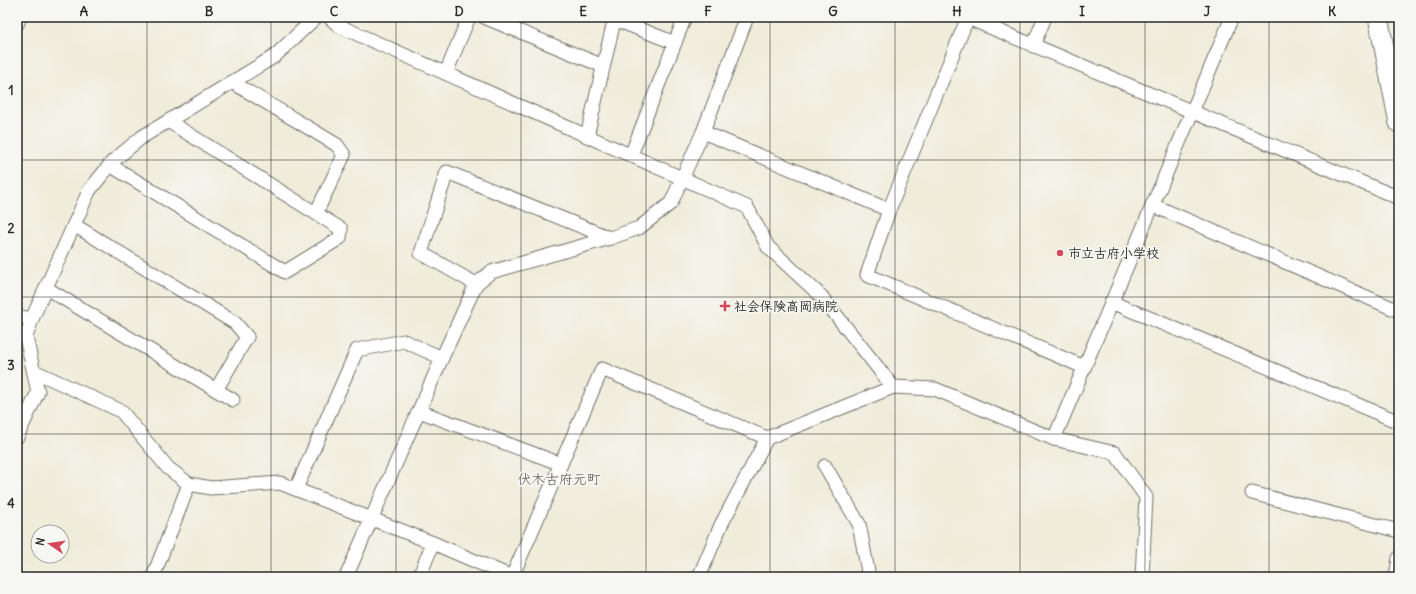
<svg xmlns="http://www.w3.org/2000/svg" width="1416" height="594" viewBox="0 0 1416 594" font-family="Delius,'Klee One',sans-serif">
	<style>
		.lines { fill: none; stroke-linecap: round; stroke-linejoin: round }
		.minor-casing { stroke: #706f68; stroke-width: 15 }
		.highway-casing { stroke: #706f68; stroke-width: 21 }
		.minor { stroke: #fff; stroke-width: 13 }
		.highway { stroke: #fff; stroke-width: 19 }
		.grid { fill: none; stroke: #2b2b2b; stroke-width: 1; stroke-opacity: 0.55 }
		.poi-dot { fill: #d1495b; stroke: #f6f6f2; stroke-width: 1.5 }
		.labels { text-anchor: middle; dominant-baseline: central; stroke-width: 3.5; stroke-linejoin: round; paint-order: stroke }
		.poi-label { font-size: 13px; font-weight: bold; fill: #2b2b2b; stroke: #f6f6f2; text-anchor: start }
		.neighbourhood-label { font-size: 14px; fill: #655250; stroke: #f6f6f2 }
		.neatline { fill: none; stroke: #2b2b2b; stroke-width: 1.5 }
		.grid-label { font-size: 13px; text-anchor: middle; font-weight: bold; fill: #2b2b2b }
	</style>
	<rect width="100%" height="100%" fill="#f6f6f2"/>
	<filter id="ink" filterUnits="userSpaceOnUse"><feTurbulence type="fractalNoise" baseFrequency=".025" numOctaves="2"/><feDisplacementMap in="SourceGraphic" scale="8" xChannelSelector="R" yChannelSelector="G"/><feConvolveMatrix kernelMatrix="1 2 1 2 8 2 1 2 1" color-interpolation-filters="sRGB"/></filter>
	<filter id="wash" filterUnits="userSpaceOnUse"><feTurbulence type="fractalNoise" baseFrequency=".012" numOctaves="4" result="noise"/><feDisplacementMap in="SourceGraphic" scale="16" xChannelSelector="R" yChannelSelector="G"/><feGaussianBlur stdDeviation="0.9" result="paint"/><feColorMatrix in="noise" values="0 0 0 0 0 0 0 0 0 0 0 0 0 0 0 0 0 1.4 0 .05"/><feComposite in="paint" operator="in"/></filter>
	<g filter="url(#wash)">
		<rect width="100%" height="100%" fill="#f0ecda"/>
	</g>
	<g filter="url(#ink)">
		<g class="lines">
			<!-- minor casing -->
			<g class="minor-casing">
				<g id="minor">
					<polyline points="329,17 339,26 747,207 768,247 821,296 893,387"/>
					<polyline points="484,17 603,66"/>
					<polyline points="968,17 889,210 867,275 1084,367"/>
					<polyline points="968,18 1399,198"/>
					<polyline points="614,19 675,43"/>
					<polyline points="17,24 20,17"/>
					<polyline points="1033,46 1045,17"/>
					<polyline points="446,73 469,17"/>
					<polyline points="232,82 337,145 344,155 316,213"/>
					<polyline points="703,132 889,210"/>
					<polyline points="587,136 615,17"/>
					<polyline points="631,155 685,17"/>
					<polyline points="110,165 285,272 340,238 341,229 168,121"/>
					<polyline points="1152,205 1399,311"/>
					<polyline points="74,225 235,323 247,337 216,390"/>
					<polyline points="476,284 421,253 447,172 610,238"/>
					<polyline points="46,288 233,400"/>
					<polyline points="1111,302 1399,422"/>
					<polyline points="17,316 32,319"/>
					<polyline points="34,371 121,411 168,468 189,484 211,488 280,483 433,543 512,577"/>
					<polyline points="419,411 561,464"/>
					<polyline points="17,437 38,392 26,337 32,319 89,191 113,161 142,137 275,56 316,17"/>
					<polyline points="1054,439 1232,17"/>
					<polyline points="825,466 859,524 869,577"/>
					<polyline points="296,489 357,350 404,341 442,358"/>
					<polyline points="1252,493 1399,531"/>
					<polyline points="153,577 189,484"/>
					<polyline points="346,577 442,358 476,284 491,272 610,238 639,228 671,203 703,132 747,17"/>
					<polyline points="419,577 433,543"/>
					<polyline points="512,577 602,369 767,438"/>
					<polyline points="699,577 721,525 767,438 893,387 935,389 1054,439 1115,453 1146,497 1142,577"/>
					<polyline points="1396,577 1399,558"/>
				</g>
			</g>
			<!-- highway casing -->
			<g class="highway-casing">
				<polyline id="highway" points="1378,17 1399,123"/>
			</g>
			<!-- minor -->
			<use href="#minor" class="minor"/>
			<!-- highway -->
			<use href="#highway" class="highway"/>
		</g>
	</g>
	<!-- grid -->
	<path class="grid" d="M147 17V577M271 17V577M396 17V577M521 17V577M646 17V577M770 17V577M895 17V577M1020 17V577M1145 17V577M1269 17V577M17 160H1399M17 297H1399M17 434H1399"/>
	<!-- markers -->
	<g class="poi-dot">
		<circle cx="1060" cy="253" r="4"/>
		<path d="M723 300h4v4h4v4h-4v4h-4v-4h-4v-4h4z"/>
	</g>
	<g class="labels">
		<!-- poi labels -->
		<g class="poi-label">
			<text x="1068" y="253">市立古府小学校</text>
			<text x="734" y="306">社会保険高岡病院</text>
		</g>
		<!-- neighbourhood labels -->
		<g class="neighbourhood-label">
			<text x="559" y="479">伏木古府元町</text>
		</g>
	</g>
	<!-- margin -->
	<rect width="1416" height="594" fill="none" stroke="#f6f6f2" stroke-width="44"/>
	<!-- north arrow -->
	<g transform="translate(50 544) rotate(283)"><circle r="19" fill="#f6f6f2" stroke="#a5a5a2"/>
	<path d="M0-3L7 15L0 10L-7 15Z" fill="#d1495b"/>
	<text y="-6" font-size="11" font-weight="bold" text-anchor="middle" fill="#2b2b2b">N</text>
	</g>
	<rect x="22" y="22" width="1372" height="550" class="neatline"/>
	<g class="grid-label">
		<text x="84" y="16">A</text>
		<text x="209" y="16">B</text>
		<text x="334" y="16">C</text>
		<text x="459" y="16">D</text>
		<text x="583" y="16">E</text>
		<text x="708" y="16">F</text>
		<text x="833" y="16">G</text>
		<text x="957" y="16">H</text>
		<text x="1082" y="16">I</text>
		<text x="1207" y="16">J</text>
		<text x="1332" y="16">K</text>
		<text x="11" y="95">1</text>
		<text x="11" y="233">2</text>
		<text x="11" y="370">3</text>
		<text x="11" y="508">4</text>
	</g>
</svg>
